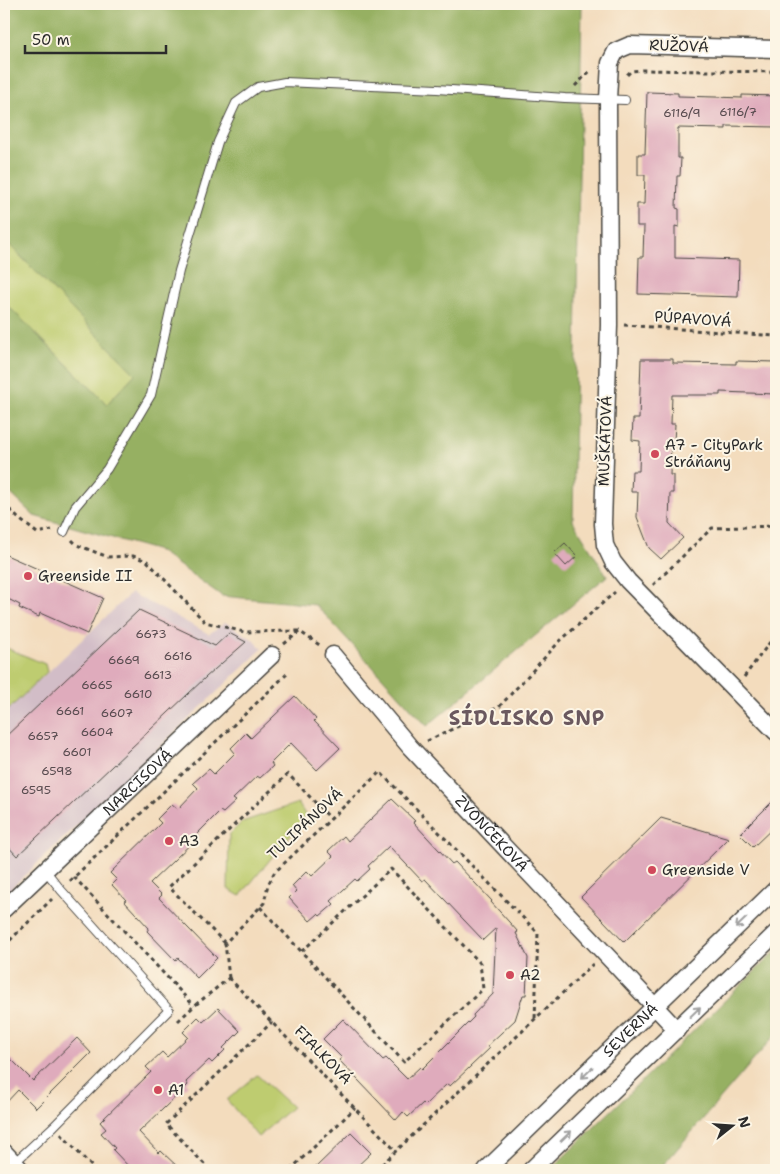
<svg xmlns="http://www.w3.org/2000/svg" width="780" height="1174" viewBox="0 0 780 1174" font-family="'Shantell Sans',sans-serif">
	<style>
		.industrial { fill: #d2bdc7 }
		.green { fill: #becc6f; stroke: #747c4d }
		.forest { fill: #96b062; stroke: #606e46 }
		.building { fill: #dfabbc }
		.lines { fill: none; stroke-linecap: round; stroke-linejoin: round }
		.lane-casing { stroke: #494641; stroke-width: 10 }
		.street-casing { stroke: #494641; stroke-width: 19 }
		.path { stroke: #494641; stroke-width: 3; stroke-dasharray: 4 4; stroke-linecap: butt }
		.lane { stroke: #fff; stroke-width: 8 }
		.street { stroke: #fff; stroke-width: 16 }
		.oneway { stroke: #a0a0a0 }
		.poi-dot { fill: #d1495b; stroke: #fcf5e5; stroke-width: 2 }
		.labels { text-anchor: middle; dominant-baseline: central; stroke-width: 4; stroke-linejoin: round; paint-order: stroke }
		.number-label { font-size: 12px; fill: #584b4f }
		.street-label { font-size: 15px; fill: #2b2b2b; stroke: #fcf5e5 }
		.poi-label { font-size: 15px; fill: #2b2b2b; stroke: #fcf5e5; text-anchor: start }
		.district-label { font-size: 20px; font-weight: bold; letter-spacing: 1px; fill: #6a585e; stroke: #fcf5e5 }
	</style>
	<rect width="100%" height="100%" fill="#fcf5e5"/>
	<filter id="ink" filterUnits="userSpaceOnUse"><feTurbulence type="fractalNoise" baseFrequency=".02" numOctaves="2"/><feDisplacementMap in="SourceGraphic" scale="10" xChannelSelector="R" yChannelSelector="G"/><feConvolveMatrix kernelMatrix="1 2 1 2 8 2 1 2 1" color-interpolation-filters="sRGB"/></filter>
	<filter id="wash" filterUnits="userSpaceOnUse"><feTurbulence type="fractalNoise" baseFrequency=".0096" numOctaves="4" result="noise"/><feDisplacementMap in="SourceGraphic" scale="20" xChannelSelector="R" yChannelSelector="G"/><feGaussianBlur stdDeviation="1.12" result="paint"/><feColorMatrix in="noise" values="0 0 0 0 0 0 0 0 0 0 0 0 0 0 0 0 0 1.4 0 .05"/><feComposite in="paint" operator="in"/></filter>
	<g filter="url(#wash)">
		<rect width="100%" height="100%" fill="#f3dcbd"/>
		<!-- industrial -->
		<polygon class="industrial" points="131,593 209,634 225,622 254,640 262,649 4,895 4,714"/>
		<!-- green -->
		<g class="green">
			<polygon points="4,239 136,374 107,404 4,302"/>
			<polygon points="4,647 45,664 47,672 4,714"/>
			<polygon points="298,803 306,816 240,896 228,889 229,835 242,822"/>
			<polygon points="257,1075 292,1107 258,1137 227,1100"/>
		</g>
		<!-- forest -->
		<g class="forest">
			<polygon points="4,4 582,4 573,521 607,576 427,726 316,605 222,596 159,551 34,516 4,487 4,302 107,404 135,374 4,239"/>
			<polygon points="776,951 776,1034 659,1170 550,1170"/>
		</g>
		<g id="blocks">
			<!-- building -->
			<g class="building">
				<polygon points="647,92 678,93 678,96 715,97 742,98 742,95 776,96 776,127 726,126 726,129 678,128 678,158 681,158 680,176 677,176 676,208 679,209 679,227 675,226 675,258 739,260 738,297 638,294 639,257 643,257 644,226 637,226 637,204 644,204 645,175 638,175 638,154 645,154"/>
				<polygon points="641,359 673,359 673,363 736,364 736,361 776,362 776,394 720,392 720,395 672,395 671,424 675,424 674,442 671,442 670,475 673,475 673,493 670,493 669,523 683,538 661,559 649,548 637,517 638,492 631,492 632,471 639,471 640,441 632,440 633,419 639,419"/>
				<polygon points="565,543 577,556 566,566 554,553"/>
				<polygon points="4,554 103,598 87,634 40,613 39,617 19,608 20,605 4,597"/>
				<polygon points="139,610 215,646 229,633 246,642 206,677 17,856 4,842 4,738"/>
				<polygon points="295,696 316,719 314,721 340,748 317,770 291,743 271,763 273,766 260,778 257,776 233,799 236,801 223,813 220,811 197,834 199,836 150,883 162,895 159,898 217,958 197,978 178,958 176,961 147,931 149,928 124,901 126,900 112,885 117,880 110,873 161,823 157,819 172,804 178,809 198,788 193,783 209,769 214,774 235,753 231,748 246,733 251,738"/>
				<polygon points="776,798 776,825 753,847 740,834"/>
				<polygon points="392,799 415,821 413,822 452,864 455,862 492,901 491,902 518,932 516,933 528,958 526,995 523,995 515,1020 487,1046 490,1048 450,1086 447,1084 425,1105 423,1103 408,1117 403,1112 396,1120 339,1060 342,1058 323,1039 343,1019 383,1060 386,1058 407,1079 420,1067 422,1069 474,1017 473,1015 493,994 496,928 483,940 425,879 422,881 389,846 368,866 370,869 357,881 355,879 331,901 334,904 320,916 318,914 310,921 289,898 296,891 292,886 307,871 312,876 333,856 328,851 344,836 348,841"/>
				<polygon points="661,818 729,838 624,942 581,897"/>
				<polygon points="218,1008 240,1031 223,1048 225,1050 212,1063 209,1060 186,1082 188,1085 139,1132 159,1153 161,1151 181,1170 132,1170 113,1150 115,1148 101,1133 106,1129 100,1122 151,1072 146,1067 162,1052 167,1057 188,1037 183,1032 198,1017 203,1022"/>
				<polygon points="77,1038 91,1053 36,1108 18,1090 4,1105 4,1052 33,1081"/>
				<polygon points="351,1133 371,1153 353,1170 313,1170"/>
			</g>
		</g>
	</g>
	<g filter="url(#ink)">
		<use href="#blocks" fill-opacity="0" stroke="#494641" stroke-width="1"/>
		<g class="lines">
			<!-- lane casing -->
			<g class="lane-casing">
				<g id="lane">
					<polyline points="64,532 75,507 107,469 151,395 179,271 218,142 236,103 258,87 285,82 437,89 565,98 625,100"/>
					<polyline points="14,1163 54,1126 169,1010 61,890 45,870"/>
				</g>
			</g>
			<!-- street casing -->
			<g class="street-casing">
				<g id="street">
					<polyline points="776,49 630,45 616,51 610,63 608,99 609,325 603,524 605,545 613,562 628,581 776,732"/>
					<path id="s1" d="M333 655 410 747 677 1030"/>
					<path id="s2" d="M4 909 272 655"/>
					<polyline points="4,1152 21,1170"/>
					<path id="s3" d="M486 1170 776 889"/>
					<polyline points="531,1170 776,933"/>
				</g>
			</g>
			<!-- path -->
			<g class="path">
				<polyline points="627,75 631,71 642,70 776,72"/>
				<polyline points="575,86 592,69"/>
				<polyline points="624,325 776,336"/>
				<polyline points="4,504 18,518 37,533 52,530"/>
				<polyline points="72,540 77,545 108,557 133,556 147,561 205,622 244,632 299,631 321,646"/>
				<polyline points="653,585 712,528 776,526"/>
				<polyline points="284,644 299,632"/>
				<polyline points="744,677 776,634"/>
				<polyline points="427,741 499,707 559,642 615,592"/>
				<polyline points="74,877 194,1006"/>
				<polyline points="70,881 288,673"/>
				<polyline points="260,907 404,1062 483,989 480,963 391,869 301,952"/>
				<polyline points="225,943 169,887 288,774 331,819"/>
				<polyline points="4,946 52,899"/>
				<polyline points="229,978 225,943 264,903 268,885 274,873 380,772 538,933 535,1019"/>
				<polyline points="229,978 396,1151"/>
				<polyline points="178,1021 194,1006 229,978"/>
				<polyline points="61,1134 95,1170"/>
				<polyline points="210,1170 166,1124 272,1022"/>
				<polyline points="290,1170 355,1108"/>
				<polyline points="376,1170 593,964"/>
			</g>
			<!-- lane -->
			<use href="#lane" class="lane"/>
			<!-- street -->
			<use href="#street" class="street"/>
		</g>
		<!-- one-way arrows -->
		<defs><path id="oneway-shaft" d="M-6 0H5M1.5-3L5.5 0L1.5 3" fill="none" stroke-width="1.6" stroke-linecap="round" stroke-linejoin="round" transform="scale(1.25)"/></defs>
		<g class="oneway">
			<use href="#oneway-shaft" transform="translate(741 923) rotate(136)"/>
			<use href="#oneway-shaft" transform="translate(695 1012) rotate(-44)"/>
			<use href="#oneway-shaft" transform="translate(587 1073) rotate(136)"/>
			<use href="#oneway-shaft" transform="translate(566 1136) rotate(-44)"/>
		</g>
	</g>
	<!-- markers -->
	<g class="poi-dot">
		<circle cx="655" cy="454" r="5"/>
		<circle cx="28" cy="576" r="5"/>
		<circle cx="169" cy="841" r="5"/>
		<circle cx="652" cy="870" r="5"/>
		<circle cx="510" cy="975" r="5"/>
		<circle cx="158" cy="1090" r="5"/>
	</g>
	<g class="labels">
		<!-- number labels -->
		<g class="number-label">
			<text x="738" y="112">6116/7</text>
			<text x="682" y="113">6116/9</text>
			<text x="151" y="634">6673</text>
			<text x="178" y="656">6616</text>
			<text x="124" y="660">6669</text>
			<text x="158" y="675">6613</text>
			<text x="97" y="685">6665</text>
			<text x="138" y="694">6610</text>
			<text x="70" y="711">6661</text>
			<text x="117" y="713">6607</text>
			<text x="97" y="732">6604</text>
			<text x="43" y="736">6657</text>
			<text x="77" y="752">6601</text>
			<text x="57" y="771">6598</text>
			<text x="36" y="790">6595</text>
		</g>
		<!-- street labels -->
		<g class="street-label">
			<text transform="translate(679 46) rotate(2)">RUŽOVÁ</text>
			<text transform="translate(693 319) rotate(4)">PÚPAVOVÁ</text>
			<text transform="translate(605 441) rotate(-88)">MUŠKÁTOVÁ</text>
			<text stroke="none"><textPath href="#s2" startOffset="184">NARCISOVÁ</textPath></text>
			<text transform="translate(305 824) rotate(-43)">TULIPÁNOVÁ</text>
			<text stroke="none"><textPath href="#s1" startOffset="239">ZVONČEKOVÁ</textPath></text>
			<text stroke="none"><textPath href="#s3" startOffset="201">SEVERNÁ</textPath></text>
			<text transform="translate(323 1055) rotate(46)">FIALKOVÁ</text>
		</g>
		<!-- poi labels -->
		<g class="poi-label">
			<text x="665" y="445">A7 - CityPark<tspan x="665" dy="17">Stráňany</tspan></text>
			<text x="38" y="576">Greenside II</text>
			<text x="179" y="841">A3</text>
			<text x="662" y="870">Greenside V</text>
			<text x="520" y="975">A2</text>
			<text x="168" y="1090">A1</text>
		</g>
		<!-- district labels -->
		<g class="district-label">
			<text x="527" y="718">SÍDLISKO SNP</text>
		</g>
	</g>
	<!-- margin -->
	<rect width="780" height="1174" fill="none" stroke="#fcf5e5" stroke-width="20"/>
	<!-- north arrow -->
	<g transform="translate(732 1126) rotate(73)" stroke="#fcf5e5" stroke-width="4" paint-order="stroke">
	<path d="M0-4L9 19L0 12L-9 19Z" fill="#2b2b2b"/>
	<text y="-8" font-size="14" font-weight="bold" text-anchor="middle" fill="#2b2b2b">N</text>
	</g>
	<!-- scale -->
	<path d="M25 45v8h141v-8" fill="none" stroke="#2b2b2b" stroke-width="2.5"/>
	<text x="32" y="45" font-size="15" fill="#2b2b2b" stroke="#fcf5e5" stroke-width="4" paint-order="stroke">50 m</text>
</svg>
